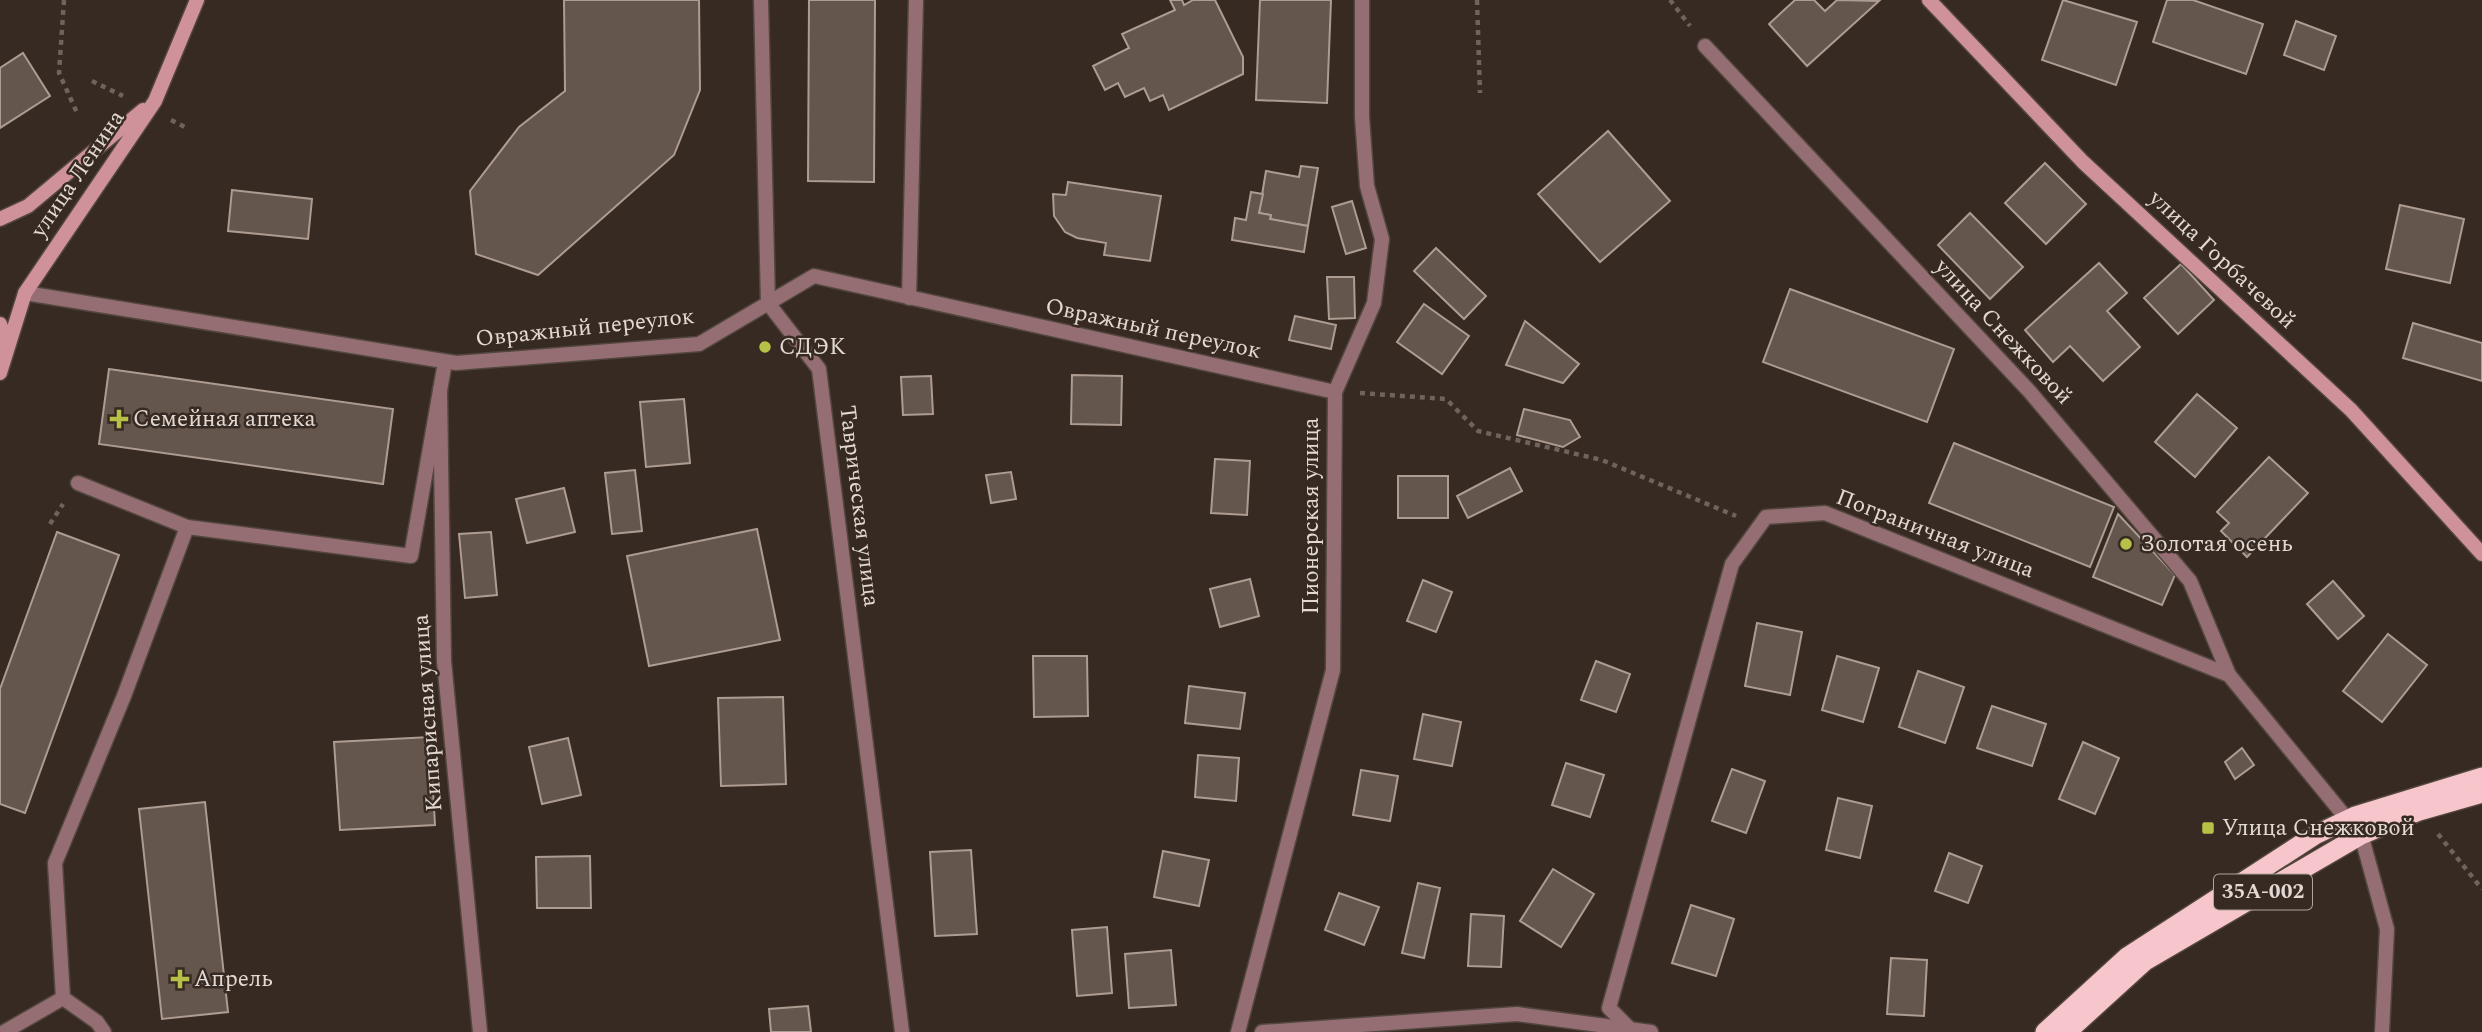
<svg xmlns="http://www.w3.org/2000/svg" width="2482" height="1032" viewBox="0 0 2482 1032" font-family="Spectral,serif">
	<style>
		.building { fill: #64554d; stroke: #ac9c92; stroke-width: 2 }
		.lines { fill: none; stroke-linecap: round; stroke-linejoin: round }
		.service-casing { stroke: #52463e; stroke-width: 17 }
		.minor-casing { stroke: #52463e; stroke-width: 17 }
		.secondary-casing { stroke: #52463e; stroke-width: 17 }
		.trunk-casing { stroke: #52463e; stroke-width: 22 }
		.path { stroke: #6f645d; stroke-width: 4.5; stroke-dasharray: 5 5; stroke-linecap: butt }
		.service { stroke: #946e73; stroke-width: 14 }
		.minor { stroke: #946e73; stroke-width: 14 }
		.secondary { stroke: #cf919a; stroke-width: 14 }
		.trunk { stroke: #f7c6cc; stroke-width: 19 }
		.poi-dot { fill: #b8c147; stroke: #372a22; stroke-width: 2.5 }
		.labels { text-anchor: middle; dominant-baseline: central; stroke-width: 5; stroke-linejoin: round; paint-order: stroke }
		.shield { fill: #372a22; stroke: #afa49f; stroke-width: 2 }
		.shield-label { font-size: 21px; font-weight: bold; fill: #e2d9d4 }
		.street-label { font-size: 23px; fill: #e2d9d4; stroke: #372a22 }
		.poi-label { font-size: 23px; fill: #e2d9d4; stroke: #372a22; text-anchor: start }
	</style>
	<rect width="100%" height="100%" fill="#372a22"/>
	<!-- building -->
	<g class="building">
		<polygon points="564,0 699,0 700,90 674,155 538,275 476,254 470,191 519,127 565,91"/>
		<polygon points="809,0 875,0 874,182 808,181"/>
		<polygon points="1170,0 1182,0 1184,5 1193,0 1215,0 1243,57 1243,74 1169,110 1163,95 1150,101 1144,88 1125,97 1118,83 1105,90 1093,66 1129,48 1122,34 1175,10"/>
		<polygon points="1260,0 1331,0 1327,103 1256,100"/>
		<polygon points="1795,0 1814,0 1825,11 1837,0 1879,1 1807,66 1769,24"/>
		<polygon points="2063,0 2137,22 2116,85 2042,60"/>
		<polygon points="2167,0 2193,0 2263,24 2246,74 2153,42"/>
		<polygon points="2296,21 2336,36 2324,70 2284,55"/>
		<polygon points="23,53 50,96 0,128 0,68"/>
		<polygon points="1608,131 1670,201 1600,262 1538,194"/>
		<polygon points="2045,163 2086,204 2046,244 2005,203"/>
		<polygon points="1301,166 1318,168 1308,226 1270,219 1271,215 1259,213 1266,171 1299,177"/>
		<polygon points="1068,182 1161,196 1150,261 1104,255 1106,243 1077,238 1065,232 1054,216 1053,194 1066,195"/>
		<polygon points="232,190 312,199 308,239 228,231"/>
		<polygon points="1251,192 1263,194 1259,213 1271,215 1270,219 1308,226 1304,252 1232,240 1235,218 1246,220"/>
		<polygon points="1352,201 1366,248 1346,254 1332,207"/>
		<polygon points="2400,205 2464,219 2450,283 2386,269"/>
		<polygon points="1970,213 2023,267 1990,299 1938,245"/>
		<polygon points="1436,248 1486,296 1464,319 1414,271"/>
		<polygon points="2099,263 2127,293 2107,311 2140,347 2103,381 2070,346 2053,362 2025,330"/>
		<polygon points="2181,264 2214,300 2178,334 2144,298"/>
		<polygon points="1327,277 1354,277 1355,318 1329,319"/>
		<polygon points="1790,289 1954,349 1927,422 1763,362"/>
		<polygon points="1424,304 1469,336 1442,374 1397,342"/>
		<polygon points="1295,316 1336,325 1331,349 1289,340"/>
		<polygon points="1525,321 1579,364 1563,383 1506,365"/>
		<polygon points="2413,323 2482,343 2482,381 2403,358"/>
		<polygon points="109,369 393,409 383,484 99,444"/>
		<polygon points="1072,375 1122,376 1121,425 1071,424"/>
		<polygon points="931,376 933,414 903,415 901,377"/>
		<polygon points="2197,394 2237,428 2195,477 2155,442"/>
		<polygon points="684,399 690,463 646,467 640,402"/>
		<polygon points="1524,409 1570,420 1580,437 1563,447 1517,435"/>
		<polygon points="1954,443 2114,507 2090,567 1929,503"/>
		<polygon points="2269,457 2308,493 2247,557 2221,531 2229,523 2217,512"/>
		<polygon points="1215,459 1250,461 1247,515 1211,513"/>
		<polygon points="1510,468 1522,491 1468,518 1457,496"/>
		<polygon points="635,470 642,531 612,534 605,473"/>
		<polygon points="1011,472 1016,499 991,503 986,475"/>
		<rect x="1398" y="476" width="50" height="42"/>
		<polygon points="564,488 575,532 527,543 516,499"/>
		<polygon points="2118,514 2175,575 2162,605 2093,577"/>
		<polygon points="757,529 780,640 649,666 627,556"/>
		<polygon points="57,532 119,555 25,813 0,804 0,689"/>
		<polygon points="491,532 497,595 465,598 459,534"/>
		<polygon points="1250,579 1259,616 1220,627 1210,589"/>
		<polygon points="1423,580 1452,592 1436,632 1407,621"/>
		<polygon points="2333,581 2364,616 2338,639 2307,604"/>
		<polygon points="1757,623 1802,632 1790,695 1745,686"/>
		<polygon points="2388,634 2427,665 2382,722 2343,691"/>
		<polygon points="1033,656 1087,656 1088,716 1034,717"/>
		<polygon points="1837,656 1879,668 1863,722 1822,710"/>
		<polygon points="1596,661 1630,674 1616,712 1581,700"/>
		<polygon points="1918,671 1964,687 1945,743 1899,727"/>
		<polygon points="1189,686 1245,693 1240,729 1185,723"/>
		<polygon points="783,697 786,784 721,786 718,698"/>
		<polygon points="1992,706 2046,724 2032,766 1977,748"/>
		<polygon points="1423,714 1461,722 1452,766 1414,759"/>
		<polygon points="430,737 435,825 340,830 334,742"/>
		<polygon points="568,738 581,795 542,804 529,747"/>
		<polygon points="2083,742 2119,758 2095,814 2059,799"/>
		<polygon points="2242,748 2254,765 2235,779 2225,762"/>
		<polygon points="1198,755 1239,758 1236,801 1195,797"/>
		<polygon points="1566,763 1604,775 1590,817 1552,805"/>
		<polygon points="1732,769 1765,781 1746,833 1712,821"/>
		<polygon points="1361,770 1398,776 1390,821 1353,815"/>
		<polygon points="1838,798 1872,806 1860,858 1826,850"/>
		<polygon points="205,802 228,1012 162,1019 139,809"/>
		<polygon points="971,850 977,934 935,936 930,852"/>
		<polygon points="1163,851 1209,860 1199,906 1154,897"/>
		<polygon points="1949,853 1982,866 1968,903 1935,891"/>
		<polygon points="590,856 591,908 537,908 536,857"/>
		<polygon points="1553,869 1594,894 1561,947 1520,921"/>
		<polygon points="1418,883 1440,888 1424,958 1402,953"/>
		<polygon points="1339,893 1379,907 1364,945 1325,930"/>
		<polygon points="1691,905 1734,919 1716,976 1672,963"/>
		<polygon points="1471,914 1504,916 1501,967 1468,966"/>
		<polygon points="1107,927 1112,993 1077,996 1072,930"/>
		<polygon points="1171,950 1176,1005 1129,1008 1125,954"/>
		<polygon points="1891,958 1927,960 1924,1016 1887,1014"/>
		<polygon points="808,1006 811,1032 771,1032 769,1009"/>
	</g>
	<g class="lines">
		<!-- service casing -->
		<g class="service-casing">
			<g id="service">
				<polyline points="909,298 916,0"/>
				<polyline points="1335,392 1374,303 1382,239 1367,186 1362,117 1362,0"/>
				<polyline points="78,483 187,527"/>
				<polyline points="63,998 97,1022 104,1032"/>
				<polyline points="4,1032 63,998 55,863 124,696 187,527 411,556 445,362"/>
			</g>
		</g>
		<!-- minor casing -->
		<g class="minor-casing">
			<g id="minor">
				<polyline points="761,0 768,303 819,369 902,1032"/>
				<polyline points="1705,46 2030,392 2190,581 2229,675"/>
				<polyline points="25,293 456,363 699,344 814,276 1335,392 1333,670 1238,1032"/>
				<polyline points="440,390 444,661 480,1032"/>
				<polyline points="2359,827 2387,929 2382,1032"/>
				<polyline points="1262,1032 1517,1014 1651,1032"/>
				<polyline points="1633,1032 1609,1008 1732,564 1766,517 1825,513 2229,675 2347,819"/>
			</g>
		</g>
		<!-- secondary casing -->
		<g class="secondary-casing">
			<g id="secondary">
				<polyline points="1929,0 2083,162 2351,410 2482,554"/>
				<polyline points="0,219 28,206 143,110"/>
				<polyline points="0,324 5,337 3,348"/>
				<polyline points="0,373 25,293 155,101 197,0"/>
			</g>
		</g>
		<!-- trunk casing -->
		<g class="trunk-casing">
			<g id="trunk">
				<polyline points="2045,1032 2127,957 2315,835 2355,816 2482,777"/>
				<polyline points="2067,1032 2145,961 2361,835 2419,811 2482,793"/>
			</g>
		</g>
		<!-- path -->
		<g class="path">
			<polyline points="64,0 59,73 78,115"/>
			<polyline points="1477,0 1480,93"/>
			<polyline points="1670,0 1690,26"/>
			<polyline points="92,81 123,96"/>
			<polyline points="171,120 185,127"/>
			<polyline points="1360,393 1446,399 1478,431 1602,460 1736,516"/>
			<polyline points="50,524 63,504"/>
			<polyline points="2438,834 2482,889"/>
		</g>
		<!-- service -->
		<use href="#service" class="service"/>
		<!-- minor -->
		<use href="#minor" class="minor"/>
		<!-- secondary -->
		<use href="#secondary" class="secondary"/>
		<!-- trunk -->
		<use href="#trunk" class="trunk"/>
	</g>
	<!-- markers -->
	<g class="poi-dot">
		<circle cx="765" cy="347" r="7"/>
		<path d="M115.5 408.5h7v7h7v7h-7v7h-7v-7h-7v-7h7z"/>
		<circle cx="2126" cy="544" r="7"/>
		<rect x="2201" y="821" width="14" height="14" rx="3.5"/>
		<path d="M176.5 968.5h7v7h7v7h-7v7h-7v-7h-7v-7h7z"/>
	</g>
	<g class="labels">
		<!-- shield labels -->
		<rect class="shield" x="2214" y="874.5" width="98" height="35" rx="5"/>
		<g class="shield-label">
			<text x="2263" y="892">35А-002</text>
		</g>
		<!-- street labels -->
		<g class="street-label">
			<text transform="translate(78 174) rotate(-56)">улица Ленина</text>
			<text transform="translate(2222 260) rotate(43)">улица Горбачевой</text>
			<text transform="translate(585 328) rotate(-6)">Овражный переулок</text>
			<text transform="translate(1153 329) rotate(12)">Овражный переулок</text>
			<text transform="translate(2003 332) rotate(47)">улица Снежковой</text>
			<text transform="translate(859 506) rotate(83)">Таврическая улица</text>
			<text transform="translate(1311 516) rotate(-90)">Пионерская улица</text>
			<text transform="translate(1935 534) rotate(21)">Пограничная улица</text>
			<text transform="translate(428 713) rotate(-94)">Кипарисная улица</text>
		</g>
		<!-- poi labels -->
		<g class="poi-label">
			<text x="779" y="347">СДЭК</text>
			<text x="133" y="419">Семейная аптека</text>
			<text x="2140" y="544">Золотая осень</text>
			<text x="2222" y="828">Улица Снежковой</text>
			<text x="194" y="979">Апрель</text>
		</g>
	</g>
</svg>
